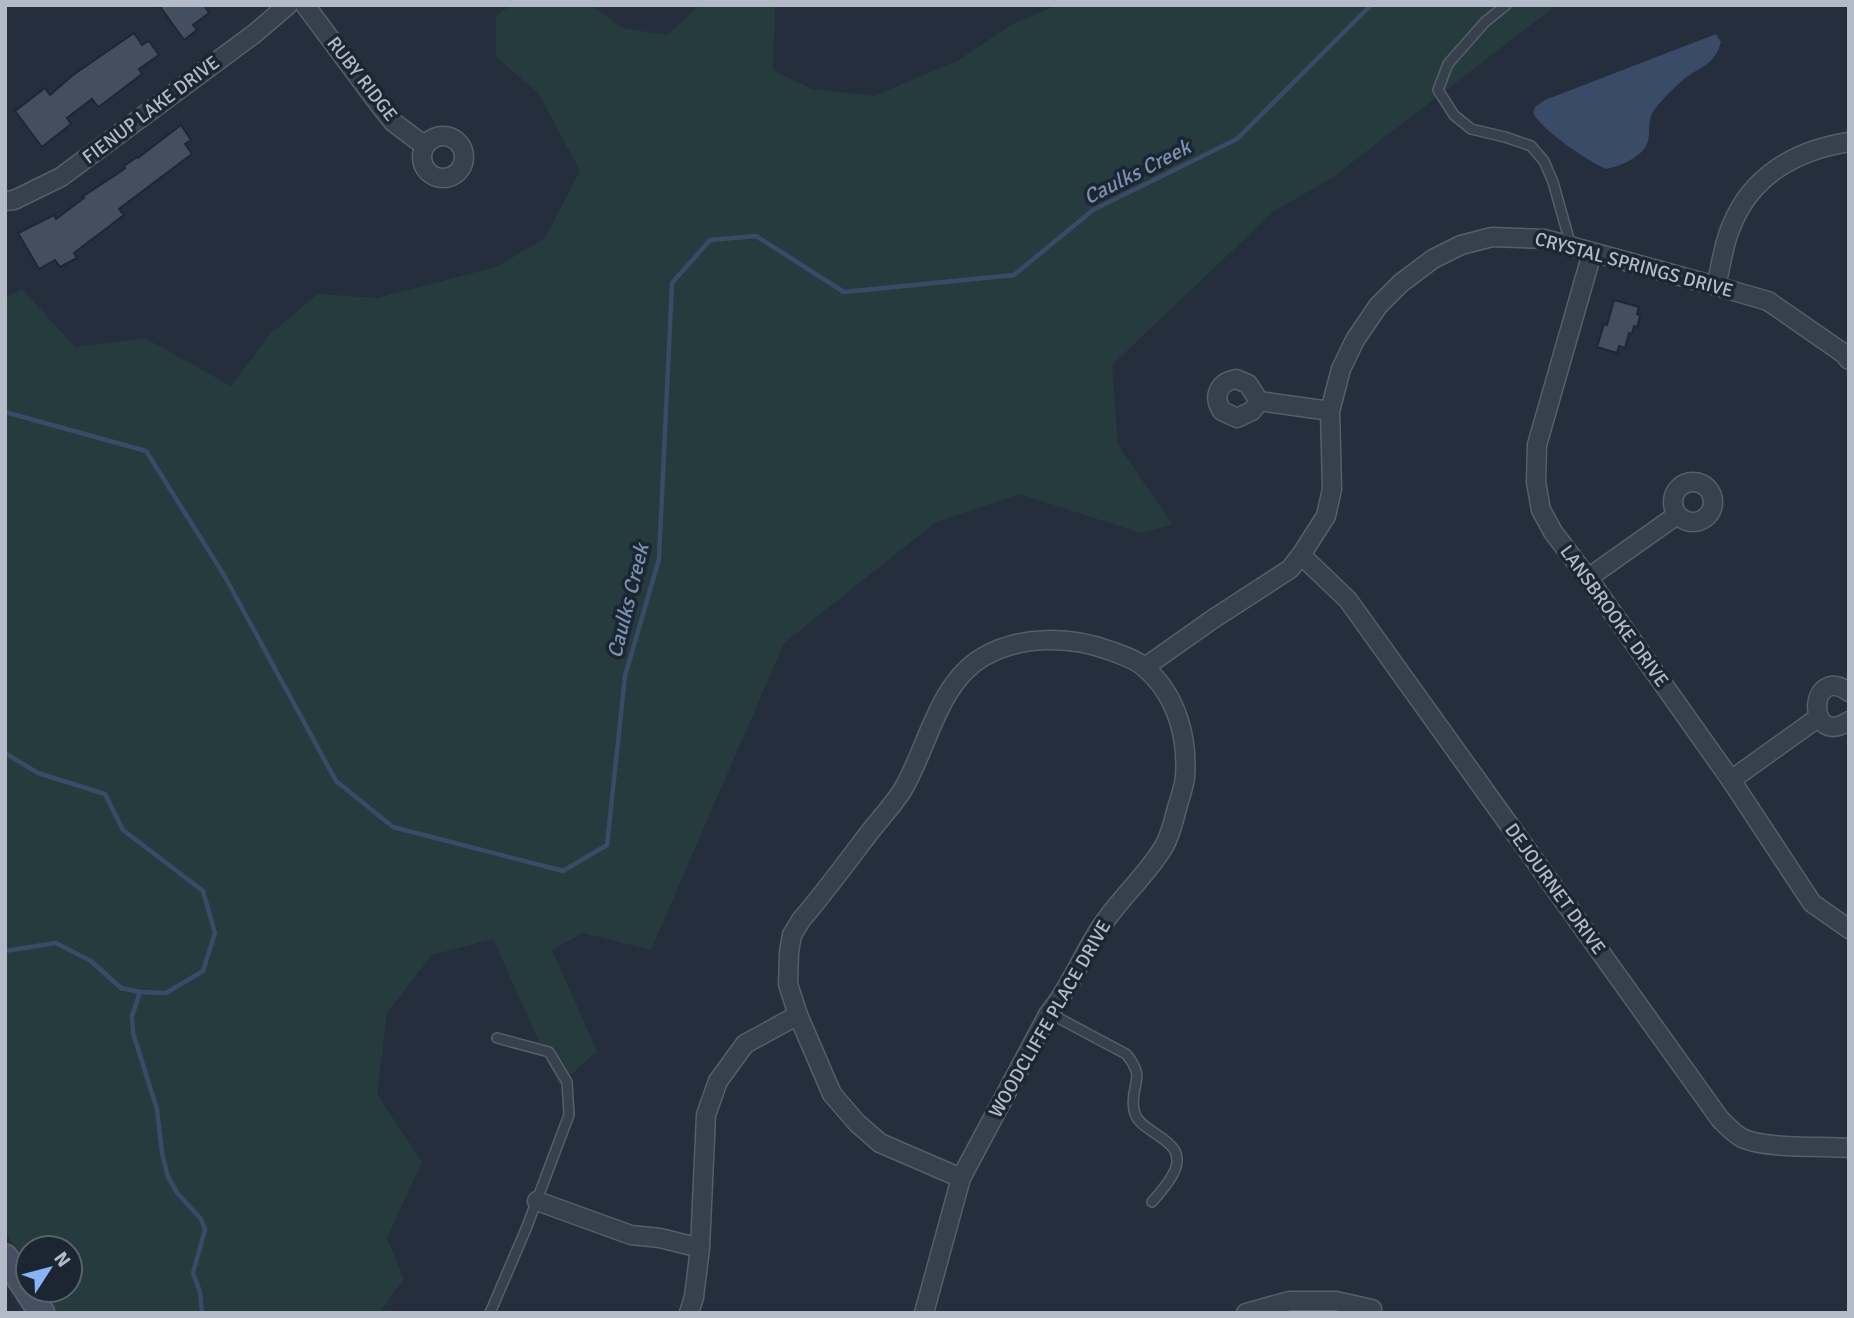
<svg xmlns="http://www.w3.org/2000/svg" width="1854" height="1318" viewBox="0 0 1854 1318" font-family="Signika,sans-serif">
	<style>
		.green { fill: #253b3e }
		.water { fill: #394b66 }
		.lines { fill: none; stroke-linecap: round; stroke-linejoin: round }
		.stream { stroke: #394b66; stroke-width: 4.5 }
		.building { fill: #434e5e; stroke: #1e2734; stroke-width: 2 }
		.lane-casing { stroke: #555e6b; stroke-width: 12 }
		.street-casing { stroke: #555e6b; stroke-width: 21 }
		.secondary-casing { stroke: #555e6b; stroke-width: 28 }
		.lane { stroke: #37404d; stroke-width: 9 }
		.street { stroke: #37404d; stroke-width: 18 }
		.secondary { stroke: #454f60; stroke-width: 24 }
		.labels { text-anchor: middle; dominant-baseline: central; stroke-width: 7; stroke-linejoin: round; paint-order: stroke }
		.street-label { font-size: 19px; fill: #b3bbc8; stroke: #1c2532 }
		.water-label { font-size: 21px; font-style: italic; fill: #7b91b0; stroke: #1c2532 }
	</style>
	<rect width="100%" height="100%" fill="#242e3c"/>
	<!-- green -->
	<polygon class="green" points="511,5 591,5 622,28 667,35 700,5 775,5 773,70 812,89 874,96 957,61 1012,24 1058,5 1557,5 1329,180 1274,211 1112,365 1118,445 1173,525 1140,533 1020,494 936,522 784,643 651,950 583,933 552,950 597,1051 559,1086 493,939 432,955 387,1013 377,1094 422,1162 387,1238 404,1279 379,1313 58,1313 43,1290 70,1290 70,1248 28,1248 28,1267 5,1232 5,298 22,289 75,347 145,338 231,386 270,334 318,294 377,298 496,267 545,238 580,171 539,94 496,57 496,16"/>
	<!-- water -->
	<path class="water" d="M1716 34 1721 42C1714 66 1701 66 1684 79 1676 86 1658 103 1653 112 1646 123 1653 138 1644 149 1635 160 1620 166 1606 169 1586 160 1543 131 1533 113L1535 107 1545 100Z"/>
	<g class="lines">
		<!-- stream -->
		<g class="stream">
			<polyline points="5,412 146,451 224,575 336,781 393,827 563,871 607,845 625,676 659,559 672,283 710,240 756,236 844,292 1014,275 1093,210 1237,139 1371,5"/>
			<polyline points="5,753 38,773 105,794 123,830 203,891 215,933 203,971 166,993 140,992 121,988 91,961 56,943 5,951"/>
			<polyline points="140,992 132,1016 133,1033 157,1109 162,1153 168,1177 178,1194 201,1219 205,1230 193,1273 200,1292 202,1313"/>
		</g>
	</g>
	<!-- building -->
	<g class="building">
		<polygon points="159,5 204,5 209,13 193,25 197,30 184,40"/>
		<polygon points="134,33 142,45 149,41 159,55 139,69 142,74 104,103 98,107 92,99 67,118 71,124 42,147 15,111 45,88 50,95 73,75"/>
		<polygon points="181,125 191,140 185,144 192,154 119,209 124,215 74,253 77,258 60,267 55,260 39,269 18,233 54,215 56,219 84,198 82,197 120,172 125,168 124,166 137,157 138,158"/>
		<polygon points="1614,300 1639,307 1637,314 1640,316 1637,328 1634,326 1632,334 1629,333 1625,348 1619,346 1617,353 1597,347 1604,324 1607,325"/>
	</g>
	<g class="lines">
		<!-- lane casing -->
		<g class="lane-casing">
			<g id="lane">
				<polyline points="1506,5 1485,22 1448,64 1438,90 1454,115 1471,129 1505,137 1531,146 1544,161 1553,182 1571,246"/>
				<path d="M1049 1013 1126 1054C1148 1080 1129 1084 1134 1110 1138 1136 1194 1138 1172 1176 1167 1185 1159 1194 1152 1202"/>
				<polyline points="490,1313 526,1229 569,1115 567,1082 549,1052 497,1038"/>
			</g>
		</g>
		<!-- street casing -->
		<g class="street-casing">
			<g id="street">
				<polyline points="305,5 381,107 393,122 425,146"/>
				<circle cx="443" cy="157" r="21"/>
				<polyline points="5,201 14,200 61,177 254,34 288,5"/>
				<polyline points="1592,253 1537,445 1536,482 1541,510 1553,532 1588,578 1731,780 1812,903 1849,929"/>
				<path d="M1716 286C1721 267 1723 245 1731 227 1751 175 1797 150 1849 142"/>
				<path d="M1236 379 1248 384 1259 401 1252 411 1237 418 1222 411C1212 396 1219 382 1236 379Z"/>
				<polyline points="1259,401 1330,411"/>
				<circle cx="1693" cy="502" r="20"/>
				<path d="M1301 555 1348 600 1720 1119C1727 1126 1733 1133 1742 1138 1765 1149 1822 1146 1849 1148"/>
				<polyline points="1588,578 1677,515"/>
				<polyline points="1145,667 1213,619 1290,569 1301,555 1326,516 1332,489 1330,411 1341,369 1355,340 1378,306 1401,283 1433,259 1461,245 1492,237 1545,239 1716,286 1768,301 1843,353 1849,360"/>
				<path d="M1849 692C1808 663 1805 749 1849 721"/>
				<polyline points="1731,780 1819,717"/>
				<polyline points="537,1201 631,1235 660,1238 700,1248"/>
				<polyline points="689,1313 694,1297 700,1248 706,1115 718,1081 745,1044 798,1015"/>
				<path d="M924 1313 961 1178 1049 1013C1071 987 1082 955 1101 927 1119 899 1146 876 1163 848 1170 837 1174 820 1177 808 1180 798 1184 787 1185 777 1188 736 1176 694 1144 667 1135 659 1122 655 1111 651 1071 636 1021 635 983 657 937 684 928 748 902 791 893 805 880 819 869 833 847 862 825 892 801 920L792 935 789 952 788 984 798 1015 832 1094 857 1123 880 1143 961 1178"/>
				<polyline points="1246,1313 1289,1301 1336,1301 1372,1309"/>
			</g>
		</g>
		<!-- secondary casing -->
		<g class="secondary-casing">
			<polyline id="secondary" points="5,1257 42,1313"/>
		</g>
		<!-- lane -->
		<use href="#lane" class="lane"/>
		<!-- street -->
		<use href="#street" class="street"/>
		<!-- secondary -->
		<use href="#secondary" class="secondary"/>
	</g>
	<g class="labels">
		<!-- street labels -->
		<g class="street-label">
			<text transform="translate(362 79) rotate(52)">RUBY RIDGE</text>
			<text transform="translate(151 110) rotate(-37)">FIENUP LAKE DRIVE</text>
			<text transform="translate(1634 265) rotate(15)">CRYSTAL SPRINGS DRIVE</text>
			<text transform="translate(1614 616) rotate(54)">LANSBROOKE DRIVE</text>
			<text transform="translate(1555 889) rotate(54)">DEJOURNET DRIVE</text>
			<text transform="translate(1050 1019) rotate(-60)">WOODCLIFFE PLACE DRIVE</text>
		</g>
		<!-- water labels -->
		<g class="water-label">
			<text transform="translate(1137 172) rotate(-27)">Caulks Creek</text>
			<text transform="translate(628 601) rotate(-76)">Caulks Creek</text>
		</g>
	</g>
	<!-- border -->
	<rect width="1854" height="1318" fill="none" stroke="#b3bbc8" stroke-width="14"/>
	<!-- north arrow -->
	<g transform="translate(49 1269) rotate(54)"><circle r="33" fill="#1c2532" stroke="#58616e" stroke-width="2"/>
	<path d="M0-5L12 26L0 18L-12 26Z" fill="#89b3f7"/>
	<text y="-10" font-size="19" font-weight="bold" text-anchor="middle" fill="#b3bbc8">N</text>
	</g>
</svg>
